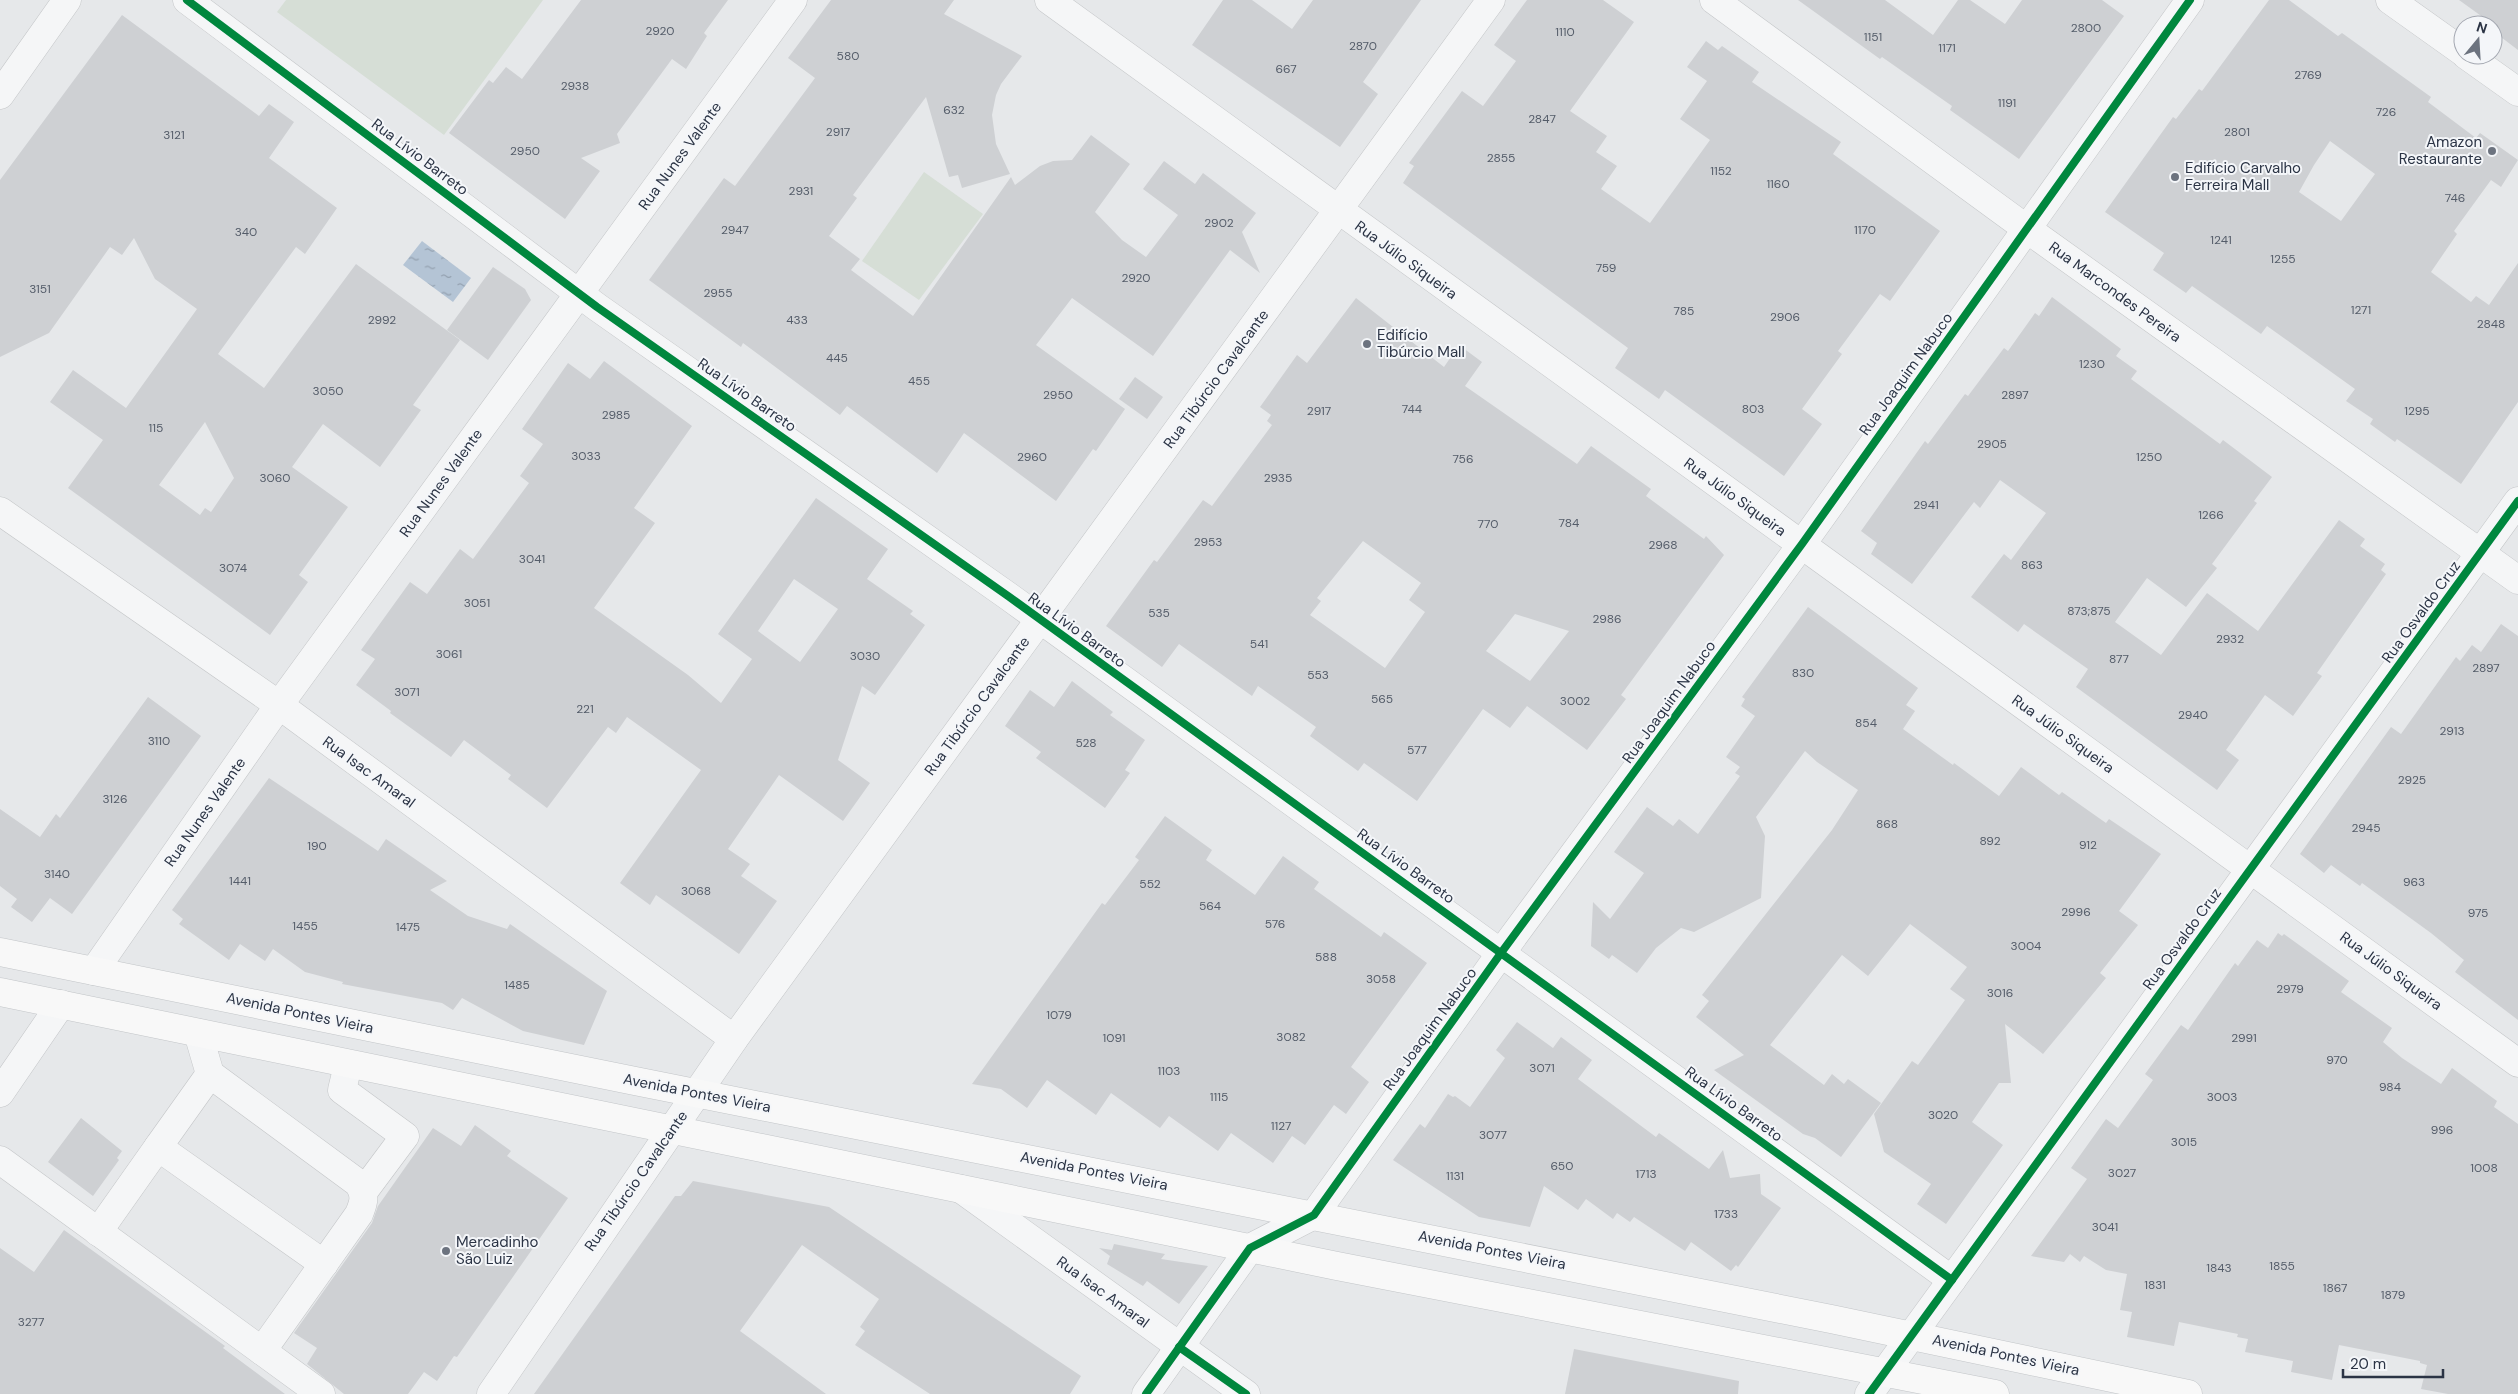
<svg xmlns="http://www.w3.org/2000/svg" width="2518" height="1394" viewBox="0 0 2518 1394" font-family="'DM Sans',sans-serif">
	<style>
		.green { fill: #d6ded6 }
		.water { fill: url(#water-ripples) }
		.building { fill: #ced0d3; fill-rule: evenodd }
		.lines { fill: none; stroke-linecap: round; stroke-linejoin: round }
		.minor-casing { stroke: #c4c6c8; stroke-width: 29 }
		.major-casing { stroke: #c2c5c8; stroke-width: 29 }
		.minor { stroke: #f5f6f7; stroke-width: 28 }
		.major { stroke: #f8f8f8; stroke-width: 28 }
		.cycleway-casing { stroke: #f4f6f9; stroke-width: 11 }
		.cycleway { stroke: #00873e; stroke-width: 8 }
		.poi-dot { fill: #6c737f; stroke: #f4f6f9; stroke-width: 2 }
		.labels { text-anchor: middle; dominant-baseline: central; stroke-width: 4; stroke-linejoin: round; paint-order: stroke }
		.number-label { font-size: 12px; fill: #545c69 }
		.poi-label { font-size: 15px; fill: #2b3445; stroke: #f4f6f9; text-anchor: start }
		.street-label { font-size: 15px; fill: #2b3445; stroke: #f4f6f9 }
	</style>
	<defs>
		<pattern id="water-ripples" width="26" height="14" patternUnits="userSpaceOnUse" patternTransform="scale(1.25)"><rect width="26" height="14" fill="#b4c4d5"/><path d="M2 4q2-2 4 0t4 0M15 11q2-2 4 0t4 0" fill="none" stroke="#93a0af"/></pattern>
	</defs>
	<rect width="100%" height="100%" fill="#e6e8ea"/>
	<!-- green -->
	<g class="green">
		<polygon points="286,0 543,0 444,135 277,12"/>
		<polygon points="924,172 983,214 919,300 862,261"/>
	</g>
	<!-- water -->
	<polygon class="water" points="422,241 471,278 453,302 403,265"/>
	<!-- building -->
	<g class="building">
		<polygon points="581,0 728,0 704,33 707,36 686,69 672,59 617,134 620,143 581,158 600,171 565,219 449,133 489,80 493,83 506,67 522,79"/>
		<polygon points="831,0 954,0 944,14 1022,56 1001,84 996,95 992,115 996,144 1010,174 962,188 958,175 949,177 926,97 853,195 857,198 829,236 860,259 851,270 913,316 1011,177 1015,185 1040,166 1053,161 1072,160 1091,135 1130,164 1095,212 1122,240 1146,257 1178,215 1143,189 1164,161 1195,184 1203,173 1256,213 1242,232 1260,273 1230,250 1153,356 1072,298 1036,345 1125,409 1096,451 1093,449 1056,501 964,433 937,473 847,406 840,415 743,343 741,347 649,280 724,178 735,186 815,78 788,58"/>
		<polygon points="1223,0 1252,0 1292,29 1313,0 1421,0 1363,82 1378,94 1340,147 1192,45"/>
		<polygon points="1527,0 1603,0 1634,22 1570,111 1607,136 1596,152 1617,166 1601,189 1650,223 1710,140 1680,119 1707,81 1687,67 1706,41 1718,50 1722,46 1759,72 1752,82 1841,142 1833,154 1940,231 1890,301 1880,294 1838,351 1842,354 1802,409 1822,424 1784,476 1665,390 1659,399 1615,368 1628,348 1403,183 1414,166 1409,163 1462,91 1483,106 1516,61 1494,45"/>
		<polygon points="1798,0 1885,0 1933,35 1958,0 1970,0 2005,24 2022,0 2102,0 2124,16 2019,159 1950,110 1952,106 1882,57 1880,59"/>
		<path d="M2269 0H2289L2338 36 2342 33 2431 97 2428 102 2476 138 2480 133 2518 160 2501 187 2491 180 2454 231 2457 234 2431 272 2471 302 2476 296 2489 305 2518 263V402L2461 484 2397 439 2395 442 2370 424 2373 419 2346 401 2355 389 2267 326 2261 334 2192 286 2186 293 2153 270 2164 253 2105 212 2173 117 2176 119 2199 89 2202 91ZM2330 141 2375 174 2341 221 2299 192 2314 165Z"/>
		<polygon points="2459,0 2518,0 2518,50 2493,31 2491,23"/>
		<path d="M122 15 259 116 269 104 294 122 269 158 337 208 305 254 296 247 218 354 264 388 356 264 460 340 413 405 421 410 380 467 323 424 292 467 348 507 299 575 308 582 270 635 68 488 103 440 50 402 73 370 126 408 197 309 155 279 134 238 122 255 110 247 49 333 0 357V180ZM205 422 234 478 211 512 205 508 200 515 159 485Z"/>
		<polygon points="493,267 525,289 531,300 488,360 447,330"/>
		<polygon points="2052,297 2121,349 2116,356 2137,371 2131,379 2220,444 2223,440 2272,477 2254,501 2257,503 2212,564 2217,568 2186,607 2147,578 2115,622 2161,655 2207,593 2258,631 2339,520 2365,539 2360,546 2385,564 2381,570 2386,574 2317,673 2322,676 2293,716 2265,695 2226,750 2239,760 2217,790 2076,687 2088,669 2024,624 2018,632 1971,597 2004,554 2011,560 2046,513 2000,480 1980,508 1974,502 1912,584 1871,554 1877,543 1861,531 1925,441 1928,444 1965,394 1968,396 2004,348 2008,351 2035,313 2039,316"/>
		<path d="M1356 298 1444 367 1459 345 1482 362 1465 386 1577 464 1591 446 1651 489 1646 496 1704 539 1706 536 1724 555 1621 695 1626 699 1587 750 1527 706 1510 728 1483 709 1417 801 1364 763 1358 771 1310 736 1316 727 1258 686 1252 696 1179 644 1162 667 1106 626 1154 560 1157 562 1203 500 1212 506 1272 425 1267 421 1271 415 1260 407 1297 355 1307 363ZM1363 541 1421 583 1409 600 1425 612 1385 668 1310 615 1321 601 1317 598ZM1515 614 1569 631 1530 681 1486 651Z"/>
		<path d="M604 361 692 426 634 508 655 523 594 608 688 675 721 703 752 659 718 634 816 498 888 549 867 579 913 611 910 614 925 625 875 695 862 686 838 760 870 783 843 821 779 775 728 849 750 864 741 876 777 901 739 954 656 895 650 905 620 883 701 770 627 717 616 733 608 727 547 808 508 779 511 775 464 740 451 757 390 713 391 711 356 685 375 659 361 650 410 582 427 594 460 549 473 559 529 483 520 476 543 444 522 429 568 363 590 379ZM794 579 838 609 800 662 758 631Z"/>
		<polygon points="1135,377 1163,397 1147,419 1119,399"/>
		<polygon points="1808,607 1918,688 1906,705 1915,711 1903,729 1953,765 1954,763 1999,796 2021,767 2059,795 2062,792 2106,823 2109,819 2161,854 2119,911 2138,925 2100,973 2106,978 2043,1054 2005,1024 2011,1083 1999,1083 1972,1122 2003,1145 1946,1224 1917,1204 1931,1184 1884,1152 1874,1114 1912,1061 1918,1065 1965,1000 1950,989 1967,967 1910,924 1868,976 1842,955 1770,1045 1824,1085 1832,1074 1844,1084 1848,1079 1881,1103 1841,1157 1815,1138 1803,1134 1714,1070 1744,1055 1696,1017 1709,1001 1702,995 1832,830 1858,790 1817,762 1805,751 1756,817 1765,836 1761,898 1694,932 1681,928 1656,948 1637,973 1612,955 1609,959 1591,946 1593,902 1610,919 1644,873 1614,852 1647,807 1673,826 1679,819 1698,834 1740,776 1735,773 1740,767 1726,757 1755,716 1741,706 1745,699 1742,697"/>
		<polygon points="2501,624 2518,636 2518,1020 2455,972 2464,960 2431,933 2362,883 2360,886 2331,865 2324,873 2300,854 2391,727 2401,734 2456,657 2460,661 2472,645 2481,652"/>
		<polygon points="1072,681 1113,712 1110,715 1145,740 1125,770 1130,773 1105,808 1036,758 1041,752 1005,726 1030,690 1054,707"/>
		<polygon points="148,697 201,736 72,914 50,898 32,922 11,907 17,899 0,886 0,809 40,837 56,814 60,818"/>
		<polygon points="269,778 378,851 386,839 447,881 430,890 468,916 507,929 510,924 607,991 584,1045 523,1031 462,998 453,1010 442,1003 342,984 343,982 305,972 273,949 265,961 240,944 229,960 179,924 183,919 172,910"/>
		<polygon points="1165,816 1212,850 1206,860 1255,895 1283,856 1319,882 1314,889 1381,937 1384,932 1427,963 1351,1067 1369,1082 1346,1114 1334,1105 1305,1145 1292,1136 1273,1163 1231,1133 1218,1151 1169,1116 1160,1128 1111,1093 1096,1115 1047,1080 1027,1108 1001,1089 972,1084 1102,903 1105,905 1139,860 1135,857"/>
		<polygon points="2278,933 2282,936 2284,934 2349,981 2341,992 2392,1028 2383,1042 2402,1058 2441,1084 2452,1068 2497,1101 2494,1107 2518,1124 2518,1394 2448,1394 2421,1389 2427,1365 2420,1363 2420,1361 2339,1345 2332,1380 2291,1372 2293,1361 2245,1352 2248,1339 2237,1337 2238,1334 2179,1322 2174,1346 2127,1337 2132,1312 2120,1310 2127,1274 2106,1270 2084,1256 2080,1262 2070,1254 2064,1262 2031,1256 2087,1179 2071,1168 2106,1119 2118,1128 2153,1080 2145,1074 2181,1025 2188,1030 2235,963 2238,966 2257,940 2268,948"/>
		<polygon points="1517,1022 1553,1048 1561,1037 1592,1060 1578,1079 1656,1137 1659,1133 1709,1169 1723,1150 1730,1178 1760,1174 1761,1194 1781,1208 1738,1267 1736,1265 1731,1271 1691,1242 1685,1251 1634,1217 1630,1222 1617,1213 1613,1219 1586,1199 1578,1210 1544,1186 1530,1227 1479,1217 1393,1160 1420,1124 1425,1128 1448,1094 1453,1097 1455,1096 1470,1107 1505,1058 1496,1050"/>
		<polygon points="81,1118 122,1151 117,1158 119,1160 93,1196 48,1162"/>
		<polygon points="475,1125 511,1151 507,1156 568,1198 457,1357 454,1356 437,1381 424,1372 408,1394 344,1394 307,1364 317,1348 294,1333 372,1223 378,1206 433,1128 461,1146"/>
		<polygon points="693,1181 829,1207 1081,1376 1070,1394 930,1394 855,1345 865,1331 860,1327 879,1299 802,1245 740,1331 826,1394 534,1394 675,1196 681,1196"/>
		<polygon points="64,1230 225,1346 223,1348 285,1394 0,1394 0,1248 34,1272"/>
		<polygon points="1114,1244 1165,1254 1161,1259 1208,1266 1179,1304 1147,1281 1143,1286 1107,1264 1110,1256 1099,1248 1112,1250"/>
		<polygon points="1574,1349 1739,1381 1738,1394 1565,1394"/>
	</g>
	<g class="lines">
		<!-- minor casing -->
		<g class="minor-casing">
			<g id="minor">
				<polyline points="187,0 597,307 1008,596 1952,1280"/>
				<polyline points="1049,0 2518,1063"/>
				<polyline points="1714,0 2027,229 2518,580"/>
				<polyline points="2390,0 2463,52"/>
				<polyline points="2466,55 2518,92"/>
				<polyline points="0,95 67,0"/>
				<polyline points="0,511 279,705 734,1039"/>
				<polyline points="94,971 279,705 793,0"/>
				<path d="M198 1033 210 1074 358 1183C366 1195 364 1202 359 1214L262 1351"/>
				<polyline points="348,1065 342,1090 405,1136 364,1191"/>
				<polyline points="210,1074 158,1147 324,1264"/>
				<polyline points="0,1093 61,1004"/>
				<polyline points="0,1160 321,1394"/>
				<polyline points="961,1189 1246,1394"/>
				<polyline points="98,1232 158,1147"/>
				<polyline points="491,1394 734,1039 1491,0"/>
				<polyline points="1146,1394 1250,1248 1314,1215 1501,953 1802,544 2190,0"/>
				<polyline points="1869,1394 2518,501"/>
			</g>
		</g>
		<!-- major casing -->
		<g class="major-casing">
			<g id="major">
				<polyline points="0,952 635,1081 1831,1319 2188,1394"/>
				<polyline points="0,992 1337,1266 1995,1394"/>
			</g>
		</g>
		<!-- minor -->
		<use href="#minor" class="minor"/>
		<!-- major -->
		<use href="#major" class="major"/>
		<!-- cycleway casing -->
		<g class="cycleway-casing">
			<g id="cycleway">
				<polyline points="187,0 597,307 1008,596 1952,1280"/>
				<polyline points="1179,1347 1246,1394"/>
				<polyline points="1146,1394 1250,1248 1314,1215 1501,953 1802,544 2190,0"/>
				<polyline points="1869,1394 2518,501"/>
			</g>
		</g>
		<!-- cycleway -->
		<use href="#cycleway" class="cycleway"/>
	</g>
	<!-- markers -->
	<g class="poi-dot">
		<circle cx="2492" cy="151" r="5"/>
		<circle cx="2175" cy="177" r="5"/>
		<circle cx="1367" cy="344" r="5"/>
		<circle cx="446" cy="1251" r="5"/>
	</g>
	<g class="labels">
		<!-- number labels -->
		<g class="number-label">
			<text x="2086" y="28">2800</text>
			<text x="660" y="31">2920</text>
			<text x="1565" y="32">1110</text>
			<text x="1873" y="37">1151</text>
			<text x="1363" y="46">2870</text>
			<text x="1947" y="48">1171</text>
			<text x="848" y="56">580</text>
			<text x="1286" y="69">667</text>
			<text x="2308" y="75">2769</text>
			<text x="575" y="86">2938</text>
			<text x="2007" y="103">1191</text>
			<text x="954" y="110">632</text>
			<text x="2386" y="112">726</text>
			<text x="1542" y="119">2847</text>
			<text x="838" y="132">2917</text>
			<text x="2237" y="132">2801</text>
			<text x="174" y="135">3121</text>
			<text x="525" y="151">2950</text>
			<text x="1501" y="158">2855</text>
			<text x="1721" y="171">1152</text>
			<text x="1778" y="184">1160</text>
			<text x="801" y="191">2931</text>
			<text x="2455" y="198">746</text>
			<text x="1219" y="223">2902</text>
			<text x="735" y="230">2947</text>
			<text x="1865" y="230">1170</text>
			<text x="246" y="232">340</text>
			<text x="2221" y="240">1241</text>
			<text x="2283" y="259">1255</text>
			<text x="1606" y="268">759</text>
			<text x="1136" y="278">2920</text>
			<text x="40" y="289">3151</text>
			<text x="718" y="293">2955</text>
			<text x="2361" y="310">1271</text>
			<text x="1684" y="311">785</text>
			<text x="1785" y="317">2906</text>
			<text x="382" y="320">2992</text>
			<text x="797" y="320">433</text>
			<text x="2491" y="324">2848</text>
			<text x="837" y="358">445</text>
			<text x="2092" y="364">1230</text>
			<text x="919" y="381">455</text>
			<text x="328" y="391">3050</text>
			<text x="1058" y="395">2950</text>
			<text x="2015" y="395">2897</text>
			<text x="1412" y="409">744</text>
			<text x="1753" y="409">803</text>
			<text x="1319" y="411">2917</text>
			<text x="2417" y="411">1295</text>
			<text x="616" y="415">2985</text>
			<text x="156" y="428">115</text>
			<text x="1992" y="444">2905</text>
			<text x="586" y="456">3033</text>
			<text x="1032" y="457">2960</text>
			<text x="2149" y="457">1250</text>
			<text x="1463" y="459">756</text>
			<text x="275" y="478">3060</text>
			<text x="1278" y="478">2935</text>
			<text x="1926" y="505">2941</text>
			<text x="2211" y="515">1266</text>
			<text x="1569" y="523">784</text>
			<text x="1488" y="524">770</text>
			<text x="1208" y="542">2953</text>
			<text x="1663" y="545">2968</text>
			<text x="532" y="559">3041</text>
			<text x="2032" y="565">863</text>
			<text x="233" y="568">3074</text>
			<text x="477" y="603">3051</text>
			<text x="2089" y="611">873;875</text>
			<text x="1159" y="613">535</text>
			<text x="1607" y="619">2986</text>
			<text x="2230" y="639">2932</text>
			<text x="1259" y="644">541</text>
			<text x="449" y="654">3061</text>
			<text x="865" y="656">3030</text>
			<text x="2119" y="659">877</text>
			<text x="2486" y="668">2897</text>
			<text x="1803" y="673">830</text>
			<text x="1318" y="675">553</text>
			<text x="407" y="692">3071</text>
			<text x="1382" y="699">565</text>
			<text x="1575" y="701">3002</text>
			<text x="585" y="709">221</text>
			<text x="2193" y="715">2940</text>
			<text x="1866" y="723">854</text>
			<text x="2452" y="731">2913</text>
			<text x="159" y="741">3110</text>
			<text x="1086" y="743">528</text>
			<text x="1417" y="750">577</text>
			<text x="2412" y="780">2925</text>
			<text x="115" y="799">3126</text>
			<text x="1887" y="824">868</text>
			<text x="2366" y="828">2945</text>
			<text x="1990" y="841">892</text>
			<text x="2088" y="845">912</text>
			<text x="317" y="846">190</text>
			<text x="57" y="874">3140</text>
			<text x="240" y="881">1441</text>
			<text x="2414" y="882">963</text>
			<text x="1150" y="884">552</text>
			<text x="696" y="891">3068</text>
			<text x="1210" y="906">564</text>
			<text x="2076" y="912">2996</text>
			<text x="2478" y="913">975</text>
			<text x="1275" y="924">576</text>
			<text x="305" y="926">1455</text>
			<text x="408" y="927">1475</text>
			<text x="2026" y="946">3004</text>
			<text x="1326" y="957">588</text>
			<text x="1381" y="979">3058</text>
			<text x="517" y="985">1485</text>
			<text x="2290" y="989">2979</text>
			<text x="2000" y="993">3016</text>
			<text x="1059" y="1015">1079</text>
			<text x="1291" y="1037">3082</text>
			<text x="1114" y="1038">1091</text>
			<text x="2244" y="1038">2991</text>
			<text x="2337" y="1060">970</text>
			<text x="1542" y="1068">3071</text>
			<text x="1169" y="1071">1103</text>
			<text x="2390" y="1087">984</text>
			<text x="1219" y="1097">1115</text>
			<text x="2222" y="1097">3003</text>
			<text x="1943" y="1115">3020</text>
			<text x="1281" y="1126">1127</text>
			<text x="2442" y="1130">996</text>
			<text x="1493" y="1135">3077</text>
			<text x="2184" y="1142">3015</text>
			<text x="1562" y="1166">650</text>
			<text x="2484" y="1168">1008</text>
			<text x="2122" y="1173">3027</text>
			<text x="1646" y="1174">1713</text>
			<text x="1455" y="1176">1131</text>
			<text x="1726" y="1214">1733</text>
			<text x="2105" y="1227">3041</text>
			<text x="2282" y="1266">1855</text>
			<text x="2219" y="1268">1843</text>
			<text x="2155" y="1285">1831</text>
			<text x="2335" y="1288">1867</text>
			<text x="2393" y="1295">1879</text>
			<text x="31" y="1322">3277</text>
		</g>
		<!-- poi labels -->
		<g class="poi-label">
			<text x="2482" y="142" text-anchor="end">Amazon<tspan x="2482" dy="17">Restaurante</tspan></text>
			<text x="2185" y="168">Edifício Carvalho<tspan x="2185" dy="17">Ferreira Mall</tspan></text>
			<text x="1377" y="335">Edifício<tspan x="1377" dy="17">Tibúrcio Mall</tspan></text>
			<text x="456" y="1242">Mercadinho<tspan x="456" dy="17">São Luiz</tspan></text>
		</g>
		<!-- street labels -->
		<g class="street-label">
			<text transform="translate(680 156) rotate(-54)">Rua Nunes Valente</text>
			<text transform="translate(420 157) rotate(37)">Rua Lívio Barreto</text>
			<text transform="translate(1406 260) rotate(36)">Rua Júlio Siqueira</text>
			<text transform="translate(2115 292) rotate(36)">Rua Marcondes Pereira</text>
			<text transform="translate(1906 374) rotate(-54)">Rua Joaquim Nabuco</text>
			<text transform="translate(1216 379) rotate(-54)">Rua Tibúrcio Cavalcante</text>
			<text transform="translate(747 395) rotate(35)">Rua Lívio Barreto</text>
			<text transform="translate(441 483) rotate(-54)">Rua Nunes Valente</text>
			<text transform="translate(1735 497) rotate(36)">Rua Júlio Siqueira</text>
			<text transform="translate(2421 612) rotate(-54)">Rua Osvaldo Cruz</text>
			<text transform="translate(1077 630) rotate(36)">Rua Lívio Barreto</text>
			<text transform="translate(1669 702) rotate(-54)">Rua Joaquim Nabuco</text>
			<text transform="translate(977 706) rotate(-54)">Rua Tibúrcio Cavalcante</text>
			<text transform="translate(2063 734) rotate(36)">Rua Júlio Siqueira</text>
			<text transform="translate(369 772) rotate(36)">Rua Isac Amaral</text>
			<text transform="translate(205 812) rotate(-55)">Rua Nunes Valente</text>
			<text transform="translate(1406 866) rotate(36)">Rua Lívio Barreto</text>
			<text transform="translate(2182 939) rotate(-54)">Rua Osvaldo Cruz</text>
			<text transform="translate(2391 971) rotate(36)">Rua Júlio Siqueira</text>
			<text transform="translate(300 1013) rotate(12)">Avenida Pontes Vieira</text>
			<text transform="translate(1430 1029) rotate(-54)">Rua Joaquim Nabuco</text>
			<text transform="translate(697 1093) rotate(11)">Avenida Pontes Vieira</text>
			<text transform="translate(1734 1104) rotate(36)">Rua Lívio Barreto</text>
			<text transform="translate(1094 1171) rotate(11)">Avenida Pontes Vieira</text>
			<text transform="translate(636 1181) rotate(-55)">Rua Tibúrcio Cavalcante</text>
			<text transform="translate(1492 1250) rotate(11)">Avenida Pontes Vieira</text>
			<text transform="translate(1103 1292) rotate(36)">Rua Isac Amaral</text>
			<text transform="translate(2006 1355) rotate(12)">Avenida Pontes Vieira</text>
		</g>
	</g>
	<!-- north arrow -->
	<g transform="translate(2478 40) rotate(18)"><circle r="24" fill="#f4f6f9" stroke="#a4a8b1"/>
	<path d="M0-4L9 19L0 12L-9 19Z" fill="#6c737f"/>
	<text y="-8" font-size="14" font-weight="bold" text-anchor="middle" fill="#2b3445">N</text>
	</g>
	<!-- scale -->
	<path d="M2343 1369v8h100v-8" fill="none" stroke="#2b3445" stroke-width="2.5"/>
	<text x="2350" y="1369" font-size="15" fill="#2b3445" stroke="#f4f6f9" stroke-width="4" paint-order="stroke">20 m</text>
</svg>
